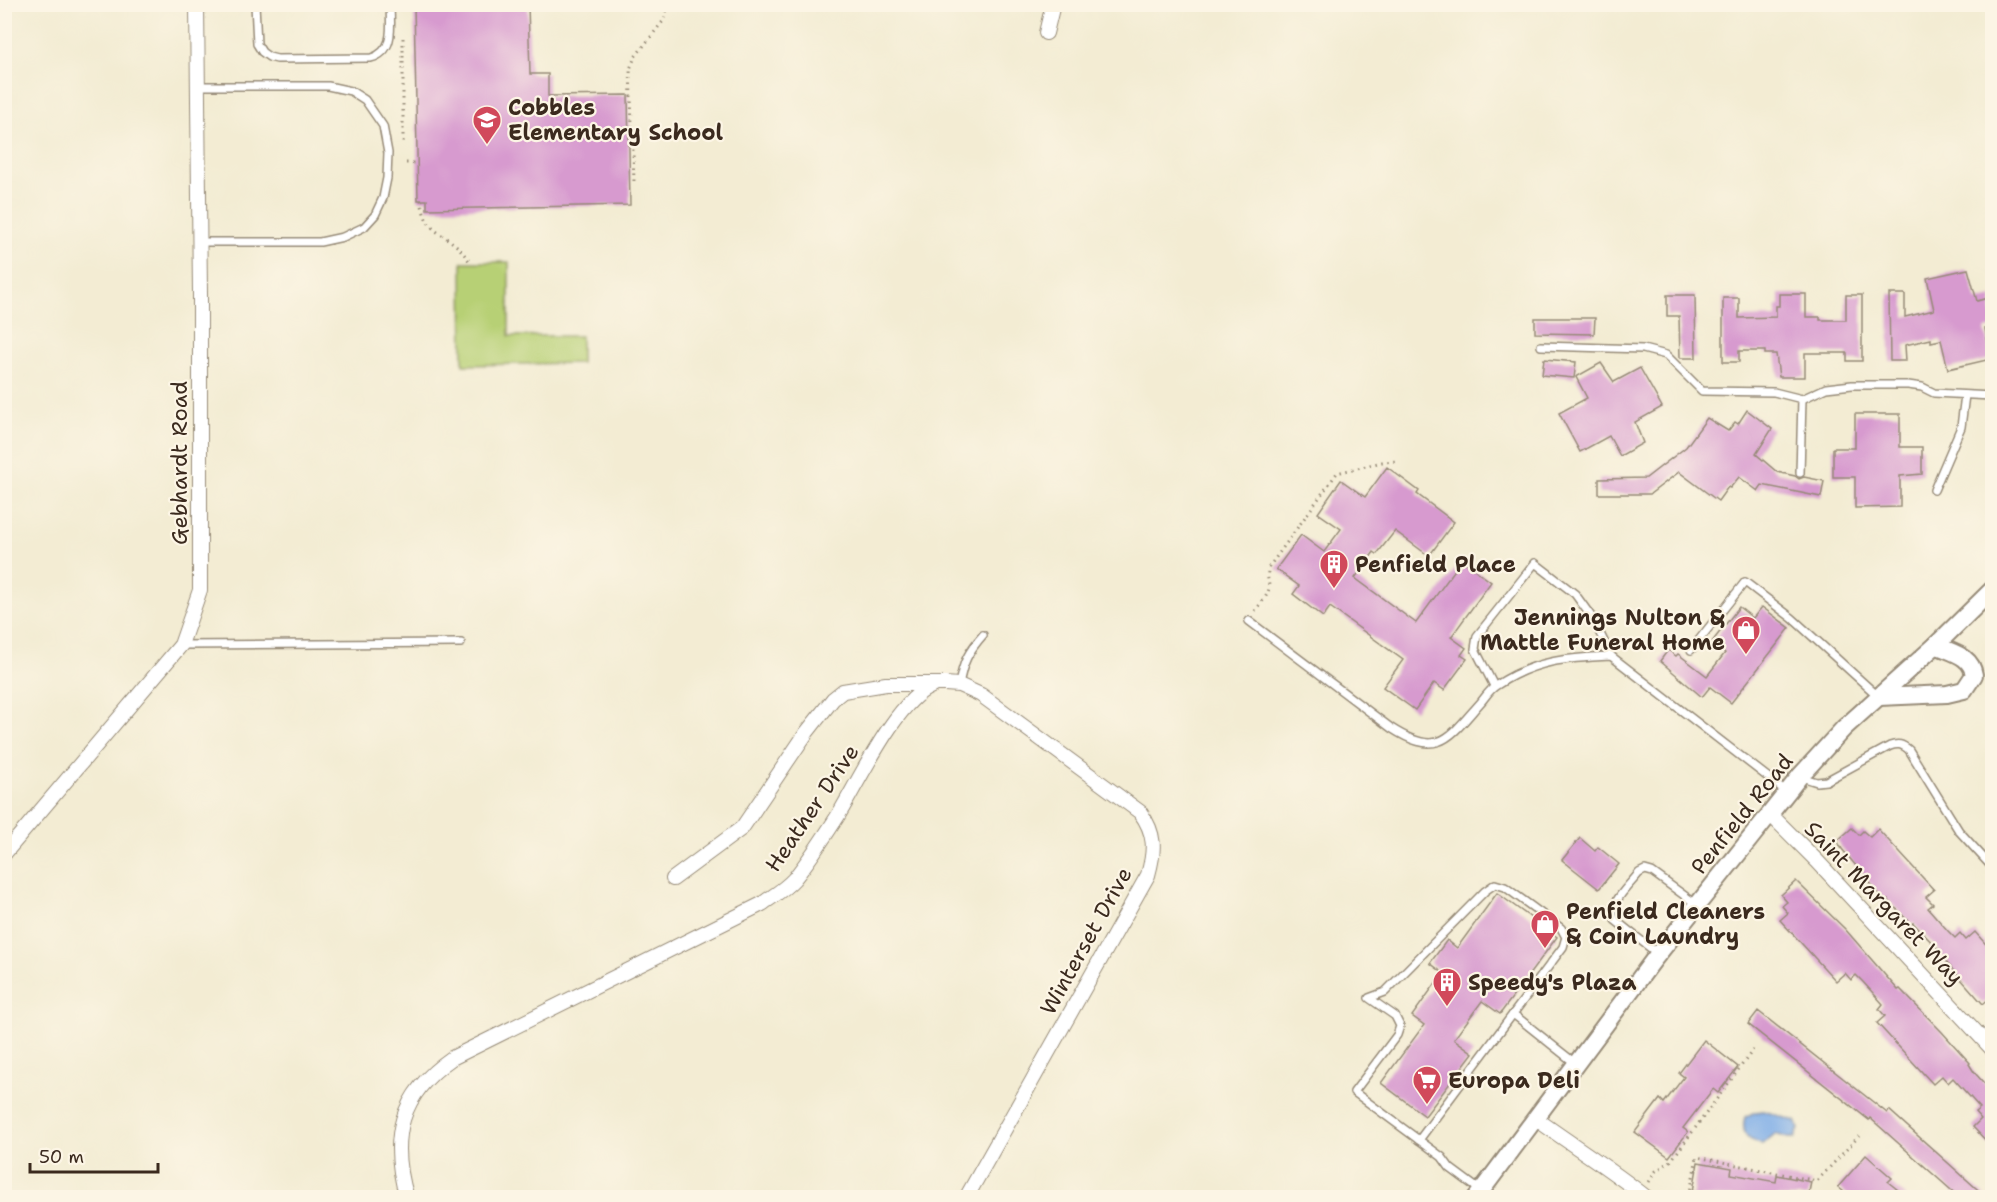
<svg xmlns="http://www.w3.org/2000/svg" width="1997" height="1202" viewBox="0 0 1997 1202" font-family="'Shantell Sans',sans-serif">
	<style>
		.green { fill: #b7d075; stroke: #797d4a; stroke-width: 1.5 }
		.water { fill: #7eade8; stroke: #5c6c83; stroke-width: 1.5 }
		.building { fill: #d79acf }
		.lines { fill: none; stroke-linecap: round; stroke-linejoin: round }
		.service-casing { stroke: #978b78; stroke-width: 10 }
		.minor-casing { stroke: #978b78; stroke-width: 16 }
		.tertiary-casing { stroke: #978b78; stroke-width: 20 }
		.path { stroke: #978b78; stroke-width: 3; stroke-dasharray: 1.5 4.5; stroke-linecap: butt }
		.service { stroke: #fff; stroke-width: 7 }
		.minor { stroke: #fff; stroke-width: 14 }
		.tertiary { stroke: #fff; stroke-width: 16 }
		.labels { text-anchor: middle; dominant-baseline: central; stroke-width: 4.5; stroke-linejoin: round; paint-order: stroke }
		.poi-label { font-size: 22px; font-weight: bold; fill: #3b2a1e; stroke: #fcf5e5; text-anchor: start }
		.street-label { font-size: 22px; fill: #3b2a1e; stroke: #fcf5e5 }
	</style>
	<rect width="100%" height="100%" fill="#fcf5e5"/>
	<filter id="ink" filterUnits="userSpaceOnUse"><feTurbulence type="fractalNoise" baseFrequency=".0167" numOctaves="2"/><feDisplacementMap in="SourceGraphic" scale="12" xChannelSelector="R" yChannelSelector="G"/><feConvolveMatrix kernelMatrix="1 2 1 2 8 2 1 2 1" color-interpolation-filters="sRGB"/></filter>
	<filter id="wash" filterUnits="userSpaceOnUse"><feTurbulence type="fractalNoise" baseFrequency=".008" numOctaves="4" result="noise"/><feDisplacementMap in="SourceGraphic" scale="24" xChannelSelector="R" yChannelSelector="G"/><feGaussianBlur stdDeviation="1.35" result="paint"/><feColorMatrix in="noise" values="0 0 0 0 0 0 0 0 0 0 0 0 0 0 0 0 0 1.4 0 .05"/><feComposite in="paint" operator="in"/></filter>
	<g filter="url(#wash)">
		<rect width="100%" height="100%" fill="#f3ecd3"/>
		<!-- green -->
		<polygon class="green" points="462,262 509,262 509,336 581,336 581,363 463,365"/>
		<!-- water -->
		<path class="water" d="M1764 1111 1795 1121 1799 1129 1795 1138H1788L1775 1134 1762 1144C1746 1141 1741 1131 1745 1117L1755 1112Z"/>
		<g id="blocks">
			<!-- building -->
			<g class="building">
				<polygon points="414,4 528,4 530,74 548,74 548,96 628,95 630,205 427,209 427,200 418,200"/>
				<polygon points="1968,269 1977,301 1992,297 1992,328 1985,329 1991,359 1948,369 1941,340 1931,342 1931,339 1905,345 1906,361 1890,361 1889,294 1905,294 1905,317 1934,310 1927,278"/>
				<polygon points="1779,294 1806,294 1806,317 1820,317 1820,320 1846,320 1846,295 1862,295 1862,361 1847,361 1847,353 1805,353 1805,377 1779,377 1776,354 1765,354 1765,351 1739,351 1739,362 1723,362 1723,298 1739,298 1739,318 1776,317 1776,306 1779,306"/>
				<polygon points="1667,295 1695,295 1696,358 1680,358 1679,316 1667,316"/>
				<polygon points="1535,318 1595,318 1594,334 1535,333"/>
				<polygon points="1544,359 1576,362 1574,378 1542,375"/>
				<polygon points="1601,363 1614,382 1640,368 1662,407 1635,422 1643,443 1620,456 1609,436 1580,452 1559,413 1587,398 1576,377"/>
				<polygon points="1747,410 1772,429 1756,454 1777,472 1795,476 1799,479 1804,477 1824,481 1821,497 1762,485 1758,491 1739,477 1730,488 1728,487 1718,501 1679,472 1650,494 1599,494 1599,479 1646,478 1686,447 1707,418 1728,431 1735,422 1738,424"/>
				<polygon points="1855,414 1900,414 1900,447 1922,447 1922,474 1900,476 1900,507 1855,508 1855,477 1833,477 1833,448 1855,448"/>
				<polygon points="1387,467 1419,491 1417,494 1454,522 1429,556 1395,531 1377,554 1374,552 1355,578 1416,623 1462,560 1491,582 1451,637 1466,648 1461,655 1467,659 1444,690 1434,683 1415,710 1383,687 1403,660 1330,607 1323,617 1293,594 1299,586 1276,569 1301,535 1324,552 1341,529 1318,513 1341,480 1365,497"/>
				<polygon points="1739,607 1753,618 1762,607 1790,628 1731,703 1710,687 1702,697 1660,661 1668,650 1676,656 1678,654 1707,676 1725,653 1712,642"/>
				<polygon points="1852,828 1859,835 1863,831 1870,837 1878,829 1934,890 1926,897 1933,904 1928,908 1948,931 1955,938 1960,933 1966,940 1975,932 1992,951 1992,996 1983,1004 1938,953 1940,951 1913,923 1911,924 1888,900 1886,902 1842,849 1837,841"/>
				<polygon points="1580,838 1595,851 1598,847 1619,864 1599,889 1562,860"/>
				<polygon points="1796,881 1845,929 1898,990 1900,989 1942,1032 1970,1063 1969,1064 1974,1072 1992,1092 1992,1147 1973,1127 1981,1119 1975,1112 1980,1108 1953,1078 1948,1083 1942,1076 1933,1084 1877,1023 1885,1016 1879,1009 1883,1004 1863,982 1856,975 1851,980 1845,973 1836,981 1780,920 1788,913 1782,906 1787,902 1781,895"/>
				<polygon points="1497,893 1557,937 1500,1014 1482,1001 1454,1039 1473,1053 1425,1116 1381,1083 1424,1025 1412,1016 1443,973 1430,963 1447,940 1457,948"/>
				<polygon points="1758,1011 1887,1113 1889,1110 1986,1197 1959,1197 1870,1118 1869,1120 1748,1024"/>
				<polygon points="1704,1040 1738,1067 1718,1093 1713,1089 1683,1128 1688,1132 1669,1157 1635,1132 1660,1099 1664,1103 1684,1077 1679,1073"/>
				<polygon points="1866,1155 1892,1178 1888,1182 1907,1197 1850,1197 1838,1187"/>
				<polygon points="1698,1162 1732,1168 1731,1174 1776,1182 1777,1175 1811,1182 1808,1197 1692,1197"/>
			</g>
		</g>
	</g>
	<g filter="url(#ink)">
		<use href="#blocks" fill-opacity="0" stroke="#978b78" stroke-width="1.5"/>
		<g class="lines">
			<!-- service casing -->
			<g class="service-casing">
				<g id="service">
					<path d="M255 4 257 44 262 52 269 57 277 59 371 58C396 51 390 25 390 4"/>
					<polyline points="198,86 328,86 351,91 365,100 383,126 388,153 387,178 383,198 375,215 364,227 343,237 320,242 200,242"/>
					<polyline points="1541,346 1643,349 1666,355 1702,391 1774,392 1802,399 1826,388 1852,385 1908,385 1922,387 1934,393 1992,396"/>
					<polyline points="1800,473 1802,399"/>
					<polyline points="1934,490 1961,427 1965,395"/>
					<path d="M1249 621 1391 728C1439 759 1449 738 1481 702 1486 696 1490 689 1497 685 1535 660 1567 658 1611 656L1787 792"/>
					<polyline points="181,645 461,643"/>
					<polyline points="1691,650 1745,582 1792,618 1879,697"/>
					<path d="M959 685C963 662 968 652 983 635"/>
					<polyline points="1494,686 1475,649 1477,636 1535,563 1575,594 1593,619 1611,656"/>
					<path d="M1801 777 1817 782 1826 781 1890 746C1898 743 1902 744 1909 750L1959 831 1992 867"/>
					<path d="M1658 954 1615 920C1606 905 1630 885 1639 873L1645 870 1652 872 1696 904"/>
					<polyline points="1419,1140 1513,1014"/>
					<path d="M1481 1191 1450 1168 1442 1157 1354 1092 1397 1035 1400 1026 1395 1016 1369 998 1385 992 1485 891 1495 884 1505 887 1561 928 1566 937 1563 947 1513 1014C1534 1030 1554 1047 1575 1063"/>
				</g>
			</g>
			<!-- minor casing -->
			<g class="minor-casing">
				<g id="minor">
					<polyline points="1046,33 1053,4"/>
					<polyline points="1770,814 1817,861 1992,1049"/>
					<polyline points="4,854 181,645 200,590 200,293 197,4"/>
					<path d="M673 879 742 828 807 732 833 699 843 691 886 684H945L959 685 981 695 1140 812C1156 834 1155 850 1148 875L966 1198"/>
					<path d="M1535 1118C1572 1145 1611 1169 1647 1198"/>
					<path d="M407 1198C389 1138 400 1094 452 1058L762 904C773 896 785 889 794 879 810 859 825 836 839 814 859 781 897 699 932 686"/>
				</g>
			</g>
			<!-- tertiary casing -->
			<g class="tertiary-casing">
				<g id="tertiary">
					<path d="M1879 697 1947 694 1964 690 1974 675C1971 655 1952 653 1936 645"/>
					<polyline points="1476,1198 1655,958 1800,776 1844,728 1936,645 1992,590"/>
				</g>
			</g>
			<!-- path -->
			<g class="path">
				<polyline points="403,38 403,142"/>
				<polyline points="406,163 417,163"/>
				<polyline points="634,181 630,69 635,57 664,20 668,4"/>
				<path d="M421 200C426 232 437 229 458 247 462 251 466 257 470 262"/>
				<path d="M1255 611C1260 604 1268 596 1269 588 1269 579 1266 578 1269 567L1337 473 1382 462 1397 461"/>
				<polyline points="1649,1182 1656,1171 1670,1162 1753,1050"/>
				<polyline points="1685,1198 1689,1197 1697,1157 1817,1181 1859,1136"/>
			</g>
			<!-- service -->
			<use href="#service" class="service"/>
			<!-- minor -->
			<use href="#minor" class="minor"/>
			<!-- tertiary -->
			<use href="#tertiary" class="tertiary"/>
		</g>
	</g>
	<!-- icons -->
	<defs>
		<g id="school-pin" transform="scale(1.5)"><path d="M0 17L-7.5 6A9.5 9.5 0 1 1 7.5 6Z" fill="#d1495b" stroke="#fcf5e5"/><path d="M0-5L7-2L0 1L-7-2ZM-4 1L0 2.5L4 1V4Q0 6-4 4Z" fill="#fff"/></g>
		<g id="building-pin" transform="scale(1.5)"><path d="M0 17L-7.5 6A9.5 9.5 0 1 1 7.5 6Z" fill="#d1495b" stroke="#fcf5e5"/><path d="M-4-6H4V6H1V3H-1V6H-4ZM-2.5-4.3h1.7v1.8h-1.7ZM.8-4.3h1.7v1.8H.8ZM-2.5-1h1.7V.8h-1.7ZM.8-1h1.7V.8H.8Z" fill="#fff"/></g>
		<g id="shop-pin" transform="scale(1.5)"><path d="M0 17L-7.5 6A9.5 9.5 0 1 1 7.5 6Z" fill="#d1495b" stroke="#fcf5e5"/><path d="M-5-2.5h2.3a2.7 3.5 0 0 1 5.4 0H5L5.5 6h-11ZM-1.5-2.5h3a1.5 2.3 0 0 0-3 0Z" fill="#fff"/></g>
		<g id="supermarket-pin" transform="scale(1.5)"><path d="M0 17L-7.5 6A9.5 9.5 0 1 1 7.5 6Z" fill="#d1495b" stroke="#fcf5e5"/><path d="M-6-5.5h2.5l.6 2H6L4.5 2H-2.5L-4.4-4H-6ZM-1.5 3.2a1.3 1.3 0 1 0 .1 0ZM3 3.2a1.3 1.3 0 1 0 .1 0Z" fill="#fff"/></g>
	</defs>
	<g fill-rule="evenodd">
		<use href="#school-pin" x="487" y="120"/>
		<use href="#building-pin" x="1334" y="564"/>
		<use href="#shop-pin" x="1746" y="630"/>
		<use href="#shop-pin" x="1545" y="924"/>
		<use href="#building-pin" x="1447" y="982"/>
		<use href="#supermarket-pin" x="1427" y="1080"/>
	</g>
	<g class="labels">
		<!-- poi labels -->
		<g class="poi-label">
			<text x="508" y="107">Cobbles<tspan x="508" dy="25">Elementary School</tspan></text>
			<text x="1355" y="564">Penfield Place</text>
			<text x="1725" y="617" text-anchor="end">Jennings Nulton &amp;<tspan x="1725" dy="25">Mattle Funeral Home</tspan></text>
			<text x="1566" y="911">Penfield Cleaners<tspan x="1566" dy="25">&amp; Coin Laundry</tspan></text>
			<text x="1468" y="982">Speedy's Plaza</text>
			<text x="1448" y="1080">Europa Deli</text>
		</g>
		<!-- street labels -->
		<g class="street-label">
			<text transform="translate(179 463) rotate(-90)">Gebhardt Road</text>
			<text transform="translate(812 808) rotate(-56)">Heather Drive</text>
			<text transform="translate(1742 814) rotate(-51)">Penfield Road</text>
			<text transform="translate(1884 903) rotate(46)">Saint Margaret Way</text>
			<text transform="translate(1086 941) rotate(-61)">Winterset Drive</text>
		</g>
	</g>
	<!-- margin -->
	<rect width="1997" height="1202" fill="none" stroke="#fcf5e5" stroke-width="24"/>
	<!-- scale -->
	<path d="M30 1163v9h128v-9" fill="none" stroke="#3b2a1e" stroke-width="3"/>
	<text x="39" y="1163" font-size="18" fill="#3b2a1e" stroke="#fcf5e5" stroke-width="4.5" paint-order="stroke">50 m</text>
</svg>
